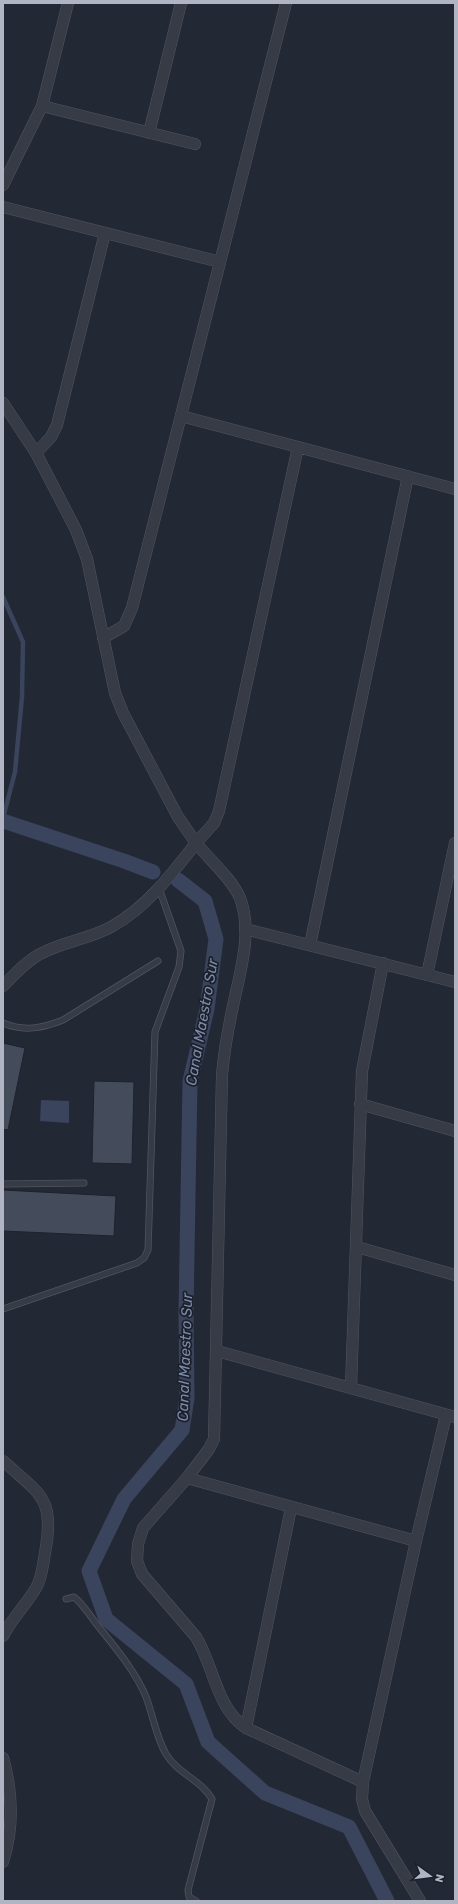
<svg xmlns="http://www.w3.org/2000/svg" width="458" height="1904" viewBox="0 0 458 1904" font-family="Rubik,sans-serif">
	<style>
		.water { fill: #3a445d }
		.lines { fill: none; stroke-linecap: round; stroke-linejoin: round }
		.stream { stroke: #3a445d; stroke-width: 4.5 }
		.canal { stroke: #3a445d; stroke-width: 15 }
		.building { fill: #444b5a; stroke: #1d222d }
		.lane-casing { stroke: #515561; stroke-width: 7 }
		.street-casing { stroke: #515561; stroke-width: 12 }
		.lane { stroke: #363b46; stroke-width: 5.5 }
		.street { stroke: #363b46; stroke-width: 11 }
		.labels { text-anchor: middle; dominant-baseline: central; stroke-width: 3.5; stroke-linejoin: round; paint-order: stroke }
		.water-label { font-size: 15px; font-style: italic; fill: #7c89a8; stroke: #1b202b }
	</style>
	<rect width="100%" height="100%" fill="#232835"/>
	<!-- water -->
	<polygon class="water" points="41,1100 69,1101 69,1123 40,1121"/>
	<g class="lines">
		<!-- stream -->
		<polyline class="stream" points="3,597 23,642 22,697 15,772 3,818"/>
		<!-- canal -->
		<g class="canal">
			<polyline points="3,821 124,861 153,872"/>
			<polyline points="178,880 205,901 216,939 207,1009 190,1081 186,1312 187,1398 182,1430 124,1499 89,1571 106,1619 186,1684 208,1742 265,1793 349,1827 387,1901"/>
		</g>
	</g>
	<!-- building -->
	<g class="building">
		<polygon points="3,1043 25,1048 8,1130 3,1129"/>
		<polygon points="94,1081 134,1082 132,1164 92,1163"/>
		<polygon points="3,1190 116,1196 114,1236 3,1231"/>
	</g>
	<g class="lines">
		<!-- lane casing -->
		<g class="lane-casing">
			<g id="lane">
				<path d="M3 1023C24 1032 43 1028 63 1020L158 961"/>
				<polyline points="3,1184 84,1183"/>
				<polyline points="3,1309 137,1263 144,1258 148,1250 155,1032 179,967 181,951 159,888"/>
				<path d="M66 1599 74 1597C84 1605 90 1616 98 1626 114 1646 136 1672 146 1697 153 1715 156 1737 166 1754 177 1773 201 1780 212 1799L188 1890 189 1897 196 1901"/>
			</g>
		</g>
		<!-- street casing -->
		<g class="street-casing">
			<g id="street">
				<polyline points="42,106 195,144"/>
				<polyline points="149,133 181,3"/>
				<polyline points="3,185 42,106 68,3"/>
				<polyline points="3,207 220,262"/>
				<path d="M3 403 36 453 76 530 87 559 115 693 123 713 178 817 196 843C172 874 146 908 111 927 89 939 62 942 40 954 25 962 14 975 3 986"/>
				<polyline points="181,416 298,447"/>
				<polyline points="36,453 51,437 57,425 105,233"/>
				<polyline points="103,638 124,626 132,608 286,3"/>
				<polyline points="245,929 455,982"/>
				<polyline points="310,945 408,476"/>
				<polyline points="427,975 455,843"/>
				<polyline points="360,1104 455,1131"/>
				<polyline points="357,1247 455,1275"/>
				<polyline points="217,1351 455,1417"/>
				<polyline points="351,1387 362,1071 383,963"/>
				<path d="M3 1461C41 1495 55 1498 45 1553 43 1564 42 1578 36 1588 26 1605 12 1618 3 1636"/>
				<polyline points="187,1478 416,1541"/>
				<polyline points="246,1728 291,1508"/>
				<path d="M3 1758C13 1793 14 1827 3 1862"/>
				<polyline points="363,1782 416,1541 446,1415"/>
				<path d="M420 1901 365 1811 362 1799 363 1782 246 1728C216 1708 214 1666 196 1637L142 1574 137 1561 138 1544 143 1528 187 1478 209 1449 214 1439 222 1075C224 1052 228 1029 233 1006 240 972 253 932 240 898 232 879 209 859 196 843L214 823 219 811 298 447 455 489"/>
			</g>
		</g>
		<!-- lane -->
		<use href="#lane" class="lane"/>
		<!-- street -->
		<use href="#street" class="street"/>
	</g>
	<g class="labels">
		<!-- water labels -->
		<g class="water-label">
			<text transform="translate(202 1022) rotate(-80)">Canal Maestro Sur</text>
			<text transform="translate(185 1357) rotate(-88)">Canal Maestro Sur</text>
		</g>
	</g>
	<!-- border -->
	<rect width="458" height="1904" fill="none" stroke="#b1b5c3" stroke-width="8"/>
	<!-- north arrow -->
	<g transform="translate(430 1876) rotate(104)" stroke="#1b202b" stroke-width="3" paint-order="stroke">
	<path d="M0-3L7 15L0 10L-7 15Z" fill="#b1b5c3"/>
	<text y="-6" font-size="11" font-weight="bold" text-anchor="middle" fill="#b1b5c3">N</text>
	</g>
</svg>
